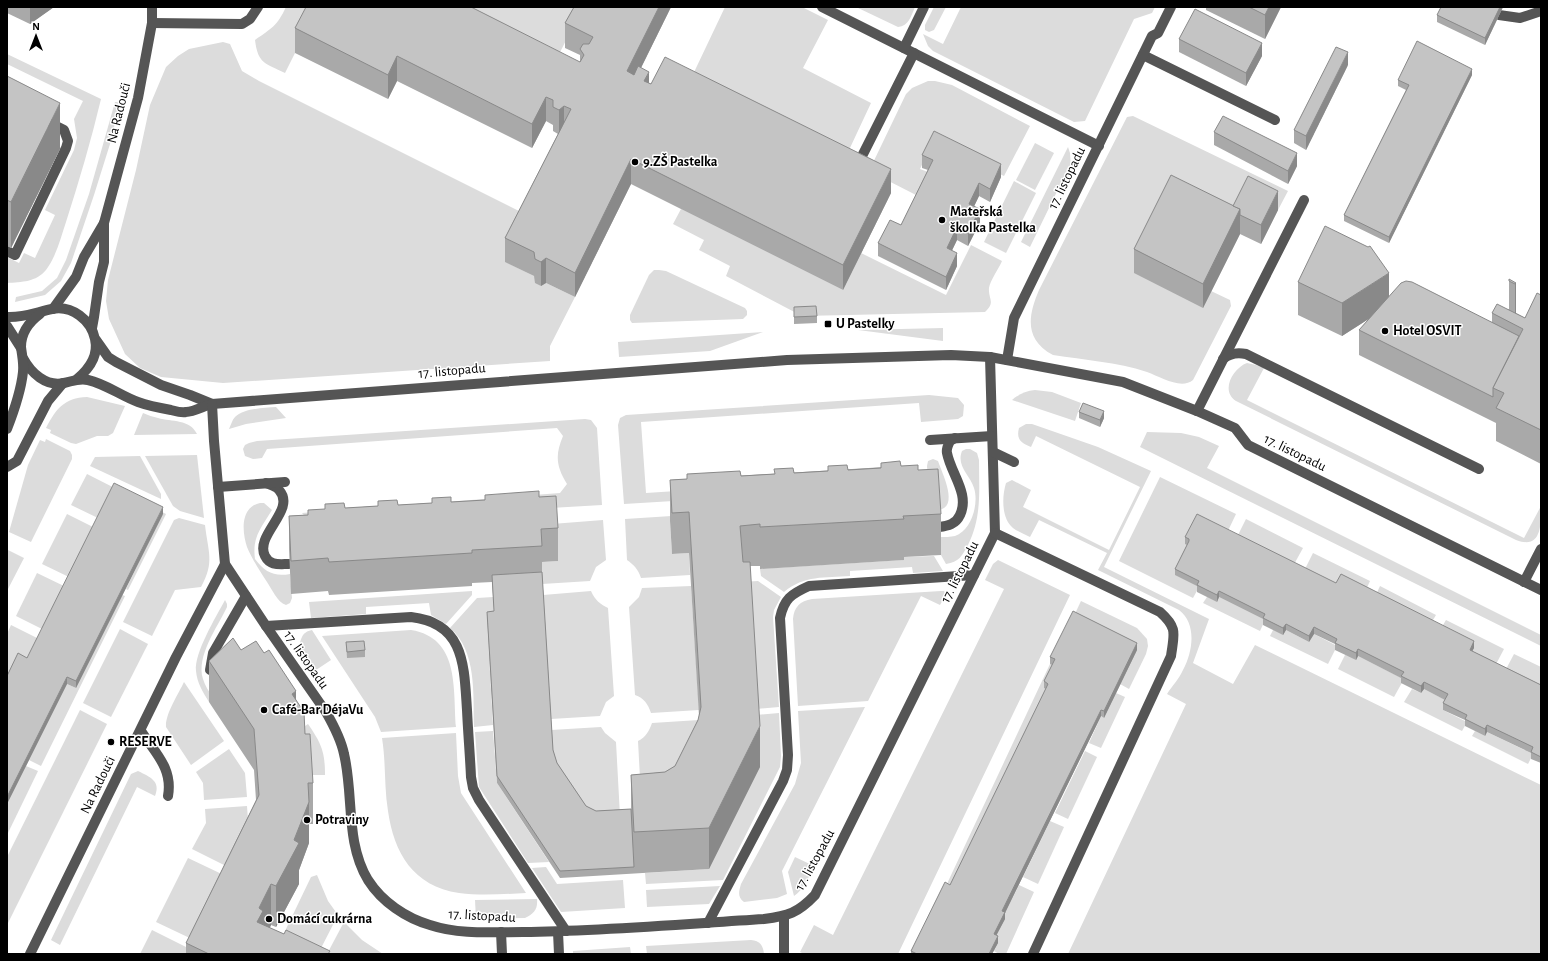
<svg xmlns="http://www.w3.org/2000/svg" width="1548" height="961" viewBox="0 0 1548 961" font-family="'Alegreya Sans',sans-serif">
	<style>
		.green { fill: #dcdcdc }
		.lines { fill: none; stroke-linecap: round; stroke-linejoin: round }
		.minor { stroke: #555; stroke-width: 10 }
		.wall { fill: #a9a9a9 }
		.shaded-wall { fill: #898989 }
		.building { fill: #c4c4c4; stroke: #898989 }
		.poi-dot { fill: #000; stroke: #fff; stroke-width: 1.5 }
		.labels { text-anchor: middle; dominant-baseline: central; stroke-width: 3; stroke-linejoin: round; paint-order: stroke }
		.street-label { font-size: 14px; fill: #000; stroke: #fff }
		.poi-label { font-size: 14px; font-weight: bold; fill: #000; stroke: #fff; text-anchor: start }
	</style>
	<rect width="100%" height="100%" fill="#fff"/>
	<!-- green -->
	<g class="green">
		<path d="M286 7H318L285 73C265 63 258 64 255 40 272 28 277 26 286 7Z"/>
		<polygon points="463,7 583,7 552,68"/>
		<polygon points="725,7 802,7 828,20 803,68 871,103 842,165 687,87"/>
		<path d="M856 7H915C911 16 909 26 898 27Z"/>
		<polygon points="934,7 946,7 934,30 929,32 925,30 925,25"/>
		<polygon points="961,7 1155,7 1152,13 1134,19 1085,121 1074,122 933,51 928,46 923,34 943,44"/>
		<polygon points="223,42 230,44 242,71 259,81 529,216 506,262 534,276 541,286 546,283 575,297 550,346 550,361 223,383 161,377 140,368 125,354 109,319 106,301 108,280 136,170 150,105 166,67 178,56 189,49"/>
		<path d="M7 54 101 99C91 141 79 181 66 222 61 237 56 257 46 270 36 282 22 282 7 283V257L19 263 24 253 35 258 55 215 45 210 74 150 77 138 74 119 83 101 7 64Z"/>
		<polygon points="928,81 935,81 952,85 1030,126 1004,176 933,142 920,169 928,172 916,195 869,171 906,94 912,88"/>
		<polygon points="115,102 120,102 110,144 94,195 71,263 61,281 45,295 15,302 16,297 42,291 57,278 66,260 89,194"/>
		<path d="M1133 116 1288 191 1278 210 1248 195 1211 291 1230 300 1231 306 1193 380C1181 390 1161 377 1147 372 1117 362 1084 360 1053 355 1024 339 1028 316 1039 290L1127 117Z"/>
		<polygon points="1035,143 1054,153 1035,190 1016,180"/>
		<polygon points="1068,147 1070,153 1071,169 1066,173 1030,247 1021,242"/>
		<polygon points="1014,181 1036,193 1006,253 984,242"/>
		<path d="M681 209 843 290 861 253 946 295 971 245 1002 261C999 268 990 281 989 288 988 299 996 302 985 312L802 316 726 276 730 266 699 250 704 240 673 224Z"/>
		<polygon points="654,270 659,270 666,271 745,308 747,311 747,315 743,319 632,323 630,320 630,315 649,275"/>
		<polygon points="943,328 943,341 858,330"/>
		<polygon points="763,332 710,351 619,357 618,342"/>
		<path d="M1247 363 1256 365 1264 368 1247 400 1524 538 1541 506C1541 524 1542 550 1516 540L1236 401C1220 391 1233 368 1247 363Z"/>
		<path d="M1035 390 1052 392 1081 403 1075 421 1012 400C1019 394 1026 391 1035 390Z"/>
		<polygon points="929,395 958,398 964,405 963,416 958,419 921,422 919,403 641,422 646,493 916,475 917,486 624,504 618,425 620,418 626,415"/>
		<path d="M87 397 125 406 113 433 108 436H97L76 444 71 443 50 433 51 430 46 428C56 409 64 398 87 397Z"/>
		<path d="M276 407 286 418 246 424 229 429C231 425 232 420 235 417 245 408 264 408 276 407Z"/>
		<path d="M143 413C148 415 153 417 158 418 172 422 190 419 197 434L134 435Z"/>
		<path d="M585 419 591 420 597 428 602 505 310 522 302 513 560 493 567 484C556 466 555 455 563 436L557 428 267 449 262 458 253 459 245 456 243 449 245 445 249 443 257 441Z"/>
		<path d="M1026 424H1032L1098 447 1151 471 1104 567 1209 619 1193 663 1233 684 1255 645 1541 785V954H1068L1186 704 1167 694C1172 686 1179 679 1183 670 1193 651 1197 624 1179 610L1098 570 1107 553 1039 520 1030 537C1024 534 1018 532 1013 528 1001 518 1002 496 1006 483L1012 480 1031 490 1023 507 1109 550 1140 487 1036 436 1031 447C1021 443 1016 439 1019 428Z"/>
		<polygon points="1147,432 1181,433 1199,437 1219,446 1207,468 1541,635 1541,646 1140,447"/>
		<polygon points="46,439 70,451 72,455 72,459 31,542 9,532 28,465 40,440 45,442"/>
		<path d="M966 449H970L977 453 979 460C979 491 982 517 968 545 962 556 959 562 946 564L941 555 940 537C944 537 951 537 955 536 972 530 979 503 974 488 970 475 956 466 962 451Z"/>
		<polygon points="197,455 204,518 180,511 173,506 145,456"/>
		<polygon points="140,456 161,494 161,499 90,466 95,457"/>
		<path d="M933 459 938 461C942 473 960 508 938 510L929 495 927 466 928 461Z"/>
		<polygon points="87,474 166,514 128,590 126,589 162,514 100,519 71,505"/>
		<polygon points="1160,477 1236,514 1226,535 1189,546 1199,587 1193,598 1119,561"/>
		<path d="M260 503H264L272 510C261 528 252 537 255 559 265 572 274 577 290 574L292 598 290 603 286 605C277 602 272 589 267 582 260 571 252 559 247 547 242 532 240 507 260 503Z"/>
		<polygon points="67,514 95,528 71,578 42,564"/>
		<path d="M687 515 670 522 672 554 689 553 690 575 641 578C638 569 634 565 627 560L625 519Z"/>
		<path d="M179 518 205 525C208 552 215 562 201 587L175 590 152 636 123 622 174 520Z"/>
		<polygon points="1246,519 1303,548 1292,568 1236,539"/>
		<polygon points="603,520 606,560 596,567 590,581 542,584 541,562 558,561 539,525"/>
		<polygon points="8,550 24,558 7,591 7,551"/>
		<polygon points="1313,553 1370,581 1365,592 1336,589 1303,573"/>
		<path d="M934 556 943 571 913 573 912 567 850 571V576C825 578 804 575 784 592L761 576 760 569 903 560V557Z"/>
		<polygon points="998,560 1070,595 898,954 804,954 800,952 814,925 833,935 1004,589 985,580 993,564"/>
		<polygon points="37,573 66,587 44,630 16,616"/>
		<polygon points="758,581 781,597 774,610 773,617 779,707 756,709 741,582"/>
		<path d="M691 586 699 710 651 713C648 704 644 698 635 695L629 607 639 597 642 588Z"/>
		<polygon points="1380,586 1436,615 1430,625 1375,597"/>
		<polygon points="472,591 472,595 446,624 431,615 429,603 366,607 366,614 311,618 309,602"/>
		<path d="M591 591C595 600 600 604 608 608L614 696 606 702 600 716 551 719 543 595Z"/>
		<path d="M941 591H944L946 594 940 605 921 596 868 701 798 706 793 619C794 607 800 601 812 599Z"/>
		<polygon points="122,595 125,596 41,766 29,760 67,684 76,688"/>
		<path d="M493 597 494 618 487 619 493 725 474 727C473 694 477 651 450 628L477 598Z"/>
		<polygon points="1207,597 1219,597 1265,620 1260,631 1203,603"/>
		<path d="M225 600 227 604V607C217 628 196 656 203 679 205 686 209 692 214 698L209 702C203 692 197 683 196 671 194 653 216 617 225 600Z"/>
		<polygon points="1081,601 1137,628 1147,639 1148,646 1146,654 1129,689 1120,684 1073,618"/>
		<polygon points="1446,620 1504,649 1494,668 1470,657 1474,648 1440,630"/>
		<polygon points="11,625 39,639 27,664 7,683 7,634"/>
		<polygon points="120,629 148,644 111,717 83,703"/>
		<path d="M312 630 331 660 313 672C306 662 295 650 302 637 304 633 307 631 312 630Z"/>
		<path d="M411 630C460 638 453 689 456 727L381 732 375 717 322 636Z"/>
		<polygon points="1273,630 1286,630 1309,642 1314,634 1337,646 1328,664 1270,636"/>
		<polygon points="1514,654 1541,667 1541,691 1504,673"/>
		<polygon points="1345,655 1358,656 1404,679 1394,697 1338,669"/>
		<polygon points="1050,664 1055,666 1048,690 950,891 945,888"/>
		<path d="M184 682 224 741 191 765 166 727C165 714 179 693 184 682Z"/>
		<polygon points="1412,689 1421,693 1424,689 1448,701 1443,710 1467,722 1462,731 1404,702"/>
		<polygon points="1116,693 1125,697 1101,748 1089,743 1101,716 1104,718"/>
		<path d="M865 707 782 871 787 894 777 898 744 902C737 897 739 891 741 884L795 784 801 763 798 711Z"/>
		<polygon points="80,710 107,724 7,925 7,857"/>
		<polygon points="779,713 781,756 780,767 723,880 646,884 645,873 709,869 760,767 756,715"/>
		<path d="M699 720 701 748 642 815 638 741C646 737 649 731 652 723Z"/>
		<path d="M308 724C321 743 325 751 325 775H310L292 735Z"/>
		<polygon points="601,727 605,733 616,742 620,816 586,813 553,757 551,730"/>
		<polygon points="493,731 497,783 549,862 528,863 479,787 475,732"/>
		<polygon points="1475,731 1485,736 1487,732 1533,754 1528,764 1472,736"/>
		<path d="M456 733 458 776 461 793 526 893C504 894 481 896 459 893 413 886 394 853 388 811 384 787 386 762 382 738Z"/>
		<polygon points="229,749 245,773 247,797 204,800 203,783 196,772"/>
		<polygon points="1085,751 1097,757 1068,819 1055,813"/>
		<polygon points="26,766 38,771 7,835 7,804"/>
		<path d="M138 771C150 777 161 781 155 796L137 787 60 945 51 940 131 774Z"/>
		<polygon points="247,806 249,835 232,869 192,849 206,823 205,809"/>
		<polygon points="1050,821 1064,827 1038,884 1023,877"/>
		<path d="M795 857 814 866C809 877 804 889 794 896L788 872Z"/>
		<polygon points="188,858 228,877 196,941 156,922"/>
		<polygon points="546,867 557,884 623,880 625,908 561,912 532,868"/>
		<polygon points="317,875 328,901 338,915 318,954 274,954 311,877"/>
		<polygon points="1019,885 1034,892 1006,954 999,954 994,951 998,943 994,940 1004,919 1002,918"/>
		<polygon points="720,886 709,904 647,907 646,890"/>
		<path d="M537 899C538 909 534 914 525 918L476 919 475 900Z"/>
		<polygon points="344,922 362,940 383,954 327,954"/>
		<polygon points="152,930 192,950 190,954 140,954"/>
		<path d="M751 940C760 941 763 945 764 954H647L646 946Z"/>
		<polygon points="630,947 631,954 573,954 573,951"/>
	</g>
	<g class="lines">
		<!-- minor -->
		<g class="minor">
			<polyline points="822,7 1099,146"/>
			<polyline points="1499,15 1520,18 1541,11"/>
			<polyline points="152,23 242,24 250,19 258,7"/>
			<polyline points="904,48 924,7"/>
			<polyline points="1143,55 1275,120"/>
			<polyline points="856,168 914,53"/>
			<polyline points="7,251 15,255 66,148 68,141 64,130 48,122"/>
			<polyline points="53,309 76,277 84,257 104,223"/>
			<path d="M7 317C23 318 37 312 52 309 72 305 91 320 95 339 99 356 89 369 77 379"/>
			<polyline points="7,326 21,348"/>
			<polyline points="92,328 94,317 99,282 104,262 104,223 138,98 152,23 152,7"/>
			<polyline points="96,340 108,357 116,362 161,385 190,395 212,404"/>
			<path d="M23 358C31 373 46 387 64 383 73 381 79 378 88 380 106 384 121 396 138 402 149 406 160 408 171 410 175 411 181 413 186 412 194 412 204 406 212 404L787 360 951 355 990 357 1123 382 1197 411 1235 428 1248 445 1541 590"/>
			<path d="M1223 359C1230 353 1237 352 1246 354L1479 469"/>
			<polyline points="1007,360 1014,318 1152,36 1158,33 1171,7"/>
			<path d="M212 404 214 441 225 564 266 626 326 712C334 726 341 739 344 754 354 795 345 842 368 880 382 902 406 918 430 925 460 935 492 932 523 932 603 931 684 924 764 919 788 916 798 913 815 895L995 533 990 357"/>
			<polyline points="1197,411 1304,200"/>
			<path d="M7 429C14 411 21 391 23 372 24 363 22 356 21 347 21 333 29 322 40 314"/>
			<polyline points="930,440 992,436"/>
			<polyline points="993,452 1014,462"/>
			<polyline points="7,467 17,461 48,401 63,383"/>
			<path d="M266 483C270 485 276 486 279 490 297 510 254 535 265 556 270 566 279 564 289 564"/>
			<polyline points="218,487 285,482"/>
			<path d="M939 527C948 526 956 524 960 515 970 494 951 474 947 453 946 449 948 445 950 441L955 438"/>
			<path d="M995 533 1160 612C1178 628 1174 634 1171 656L1033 954"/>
			<polyline points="1524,582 1541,549"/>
			<path d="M266 626 411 617C465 623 464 666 467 710 468 732 470 755 471 777L473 788 479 800 566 931"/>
			<polyline points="210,670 213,653 246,596"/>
			<path d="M141 731C155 753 173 768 168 796"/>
			<polyline points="784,917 784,954"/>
			<path d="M708 923 783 781 787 770 788 755 780 618C784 599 791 594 809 586L974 575"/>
			<polyline points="501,932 502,954"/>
			<polyline points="558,932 559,954"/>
			<polyline points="30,954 176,657 225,564"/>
		</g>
	</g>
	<!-- wall -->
	<g class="wall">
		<polygon points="7,7 54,7 30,24 7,13"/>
		<polygon points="574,7 671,7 641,68 649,83 891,193 843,290 631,184 575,297 546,283 541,286 535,283 534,276 505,262 505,238 558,134 553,131 553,125 546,121 532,148 397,81 388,99 295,53 295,28 580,62 580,55 565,48 565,23"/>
		<polygon points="1206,7 1281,7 1265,39 1206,10"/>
		<polygon points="1503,7 1485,45 1437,22 1437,15"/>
		<polygon points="1179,39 1262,56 1246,86 1179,52"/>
		<polygon points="1348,65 1306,150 1294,143 1294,130"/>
		<polygon points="1472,75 1389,243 1344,221 1344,215 1406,90 1398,86 1398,80"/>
		<polygon points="7,76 60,149 11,248 7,246"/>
		<polygon points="1214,132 1297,166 1288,184 1214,145"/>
		<polygon points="922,155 1001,177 990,202 979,196 974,206 980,222 968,246 957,240 952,250 957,266 946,290 878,256 878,243 901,225 928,170 922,168"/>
		<polygon points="1233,206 1278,210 1261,244 1240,234 1203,308 1134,273 1134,249"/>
		<polygon points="1509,281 1516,283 1516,313 1525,318 1541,295 1541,464 1496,441 1496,423 1359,355 1359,330 1370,318 1342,336 1298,315 1298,282 1389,297 1492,322 1492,313 1509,309"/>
		<polygon points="794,307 817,316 817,323 794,324"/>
		<polygon points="1079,412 1104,418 1100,427 1079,418"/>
		<polygon points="901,466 918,470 941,514 941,555 904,557 904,560 760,569 760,566 750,566 760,767 709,869 560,878 497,783 487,618 487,612 494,611 492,582 472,583 472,586 329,595 328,591 291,594 289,549 289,516 308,515 345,508 539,497 558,528 558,561 542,562 542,573 553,750 557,763 586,806 596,811 631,809 631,775 665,772 675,766 698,720 699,716 689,553 672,554 670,521 670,480"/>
		<polygon points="163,514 76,688 67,684 7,804 27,658"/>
		<polygon points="1185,537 1336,583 1474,648 1472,651 1541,685 1541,763 1531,759 1531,753 1487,732 1485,736 1465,726 1465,720 1443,710 1443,703 1445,700 1424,689 1421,693 1401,683 1401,678 1358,656 1356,660 1335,650 1335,644 1314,634 1309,642 1286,630 1283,635 1263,625 1263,619 1219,597 1217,602 1197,592 1197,586 1175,575 1175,569 1187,545 1185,544"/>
		<polygon points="346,642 365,650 365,657 347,658"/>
		<polygon points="1137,650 1104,718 1101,716 1005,913 1005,919 996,935 998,943 992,954 911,954 911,951 950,885 1046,689 1044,688 1044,681 1052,665 1050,664 1050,657"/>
		<polygon points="209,661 296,700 305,734 313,783 313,824 309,824 309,843 299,870 299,884 276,927 271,925 270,928 330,954 186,954 186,943 256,800 254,770 209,702"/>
	</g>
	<!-- shaded-wall -->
	<g class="shaded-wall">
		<polygon points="30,7 54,7 30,24"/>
		<polygon points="659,7 671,7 627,96 627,71"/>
		<polygon points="1269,7 1281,7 1265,39 1265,15"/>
		<polygon points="1500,7 1503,7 1485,45 1485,38"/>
		<polygon points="1262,43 1262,56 1246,86 1246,73"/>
		<polygon points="1348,52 1348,65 1306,150 1306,136"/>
		<polygon points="397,56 397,81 388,99 388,75"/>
		<polygon points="1472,69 1472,75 1389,243 1389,237"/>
		<polygon points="649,72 649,96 644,81"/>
		<polygon points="546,97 546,121 532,148 532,124"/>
		<polygon points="60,103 60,149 11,248 11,202"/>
		<polygon points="564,106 564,130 559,134 559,110"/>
		<polygon points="1297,153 1297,166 1288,184 1288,171"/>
		<polygon points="631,159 631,184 575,297 575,273"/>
		<polygon points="1001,164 1001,177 990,202 990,189"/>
		<polygon points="891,169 891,193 843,290 843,265"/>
		<polygon points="979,183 979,196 969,217 969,204"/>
		<polygon points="1278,191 1278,210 1261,244 1261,225"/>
		<polygon points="980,209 980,222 968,246 968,233"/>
		<polygon points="1240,209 1240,234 1203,308 1203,284"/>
		<polygon points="957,227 957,240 947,261 947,248"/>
		<polygon points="957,253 957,266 946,290 946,277"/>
		<polygon points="546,258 546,283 541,286 541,262"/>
		<polygon points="1389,273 1389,306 1342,336 1342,303"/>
		<polygon points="1516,283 1516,316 1515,318 1515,284"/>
		<polygon points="1104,411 1104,418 1100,427 1100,420"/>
		<polygon points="163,507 163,514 76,688 76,681"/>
		<polygon points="1219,591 1219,597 1217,602 1217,595"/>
		<polygon points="1286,624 1286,630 1283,635 1283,628"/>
		<polygon points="1314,627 1314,634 1309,642 1309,636"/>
		<polygon points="1474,641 1474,648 1470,656 1470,650"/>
		<polygon points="1137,643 1137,650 1104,718 1104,711"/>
		<polygon points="1358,649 1358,656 1356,660 1356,653"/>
		<polygon points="67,677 67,684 7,804 7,797"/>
		<polygon points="1424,682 1424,689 1421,693 1421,686"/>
		<polygon points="296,691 296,733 292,694"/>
		<polygon points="1101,710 1101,716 1005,913 1005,919 994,940 994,934 1002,911"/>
		<polygon points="1487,725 1487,732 1485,736 1485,729"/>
		<polygon points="760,726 760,767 709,869 709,828"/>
		<polygon points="309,802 309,843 299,870 299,884 276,927 276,886"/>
		<polygon points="271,884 271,925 263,940 257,922 259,908"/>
		<polygon points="998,936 998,943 992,954 989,954"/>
	</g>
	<!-- building -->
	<g class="building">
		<polygon points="306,7 471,7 580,62 584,55 580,49 583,44 589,44 593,37 565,23 574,7 659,7 627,71 634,75 638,66 649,72 644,81 651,84 665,57 891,169 843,265 631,159 575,273 546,258 541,262 535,259 534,252 505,238 571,109 564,106 559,110 553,107 553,100 546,97 532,124 397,56 388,75 295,28"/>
		<polygon points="1249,7 1269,7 1265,15"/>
		<polygon points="1441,7 1500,7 1485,38 1437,15"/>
		<polygon points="1195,9 1262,43 1246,73 1179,39"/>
		<polygon points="1417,41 1472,69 1389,237 1344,215 1409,85 1398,80"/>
		<polygon points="1336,47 1348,52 1306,136 1294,130"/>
		<polygon points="7,76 60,103 11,202 7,200"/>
		<polygon points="1223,116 1297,153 1288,171 1214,132"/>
		<polygon points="934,131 1001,164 990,189 979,183 969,204 980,209 968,233 957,227 947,248 957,253 946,277 878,243 890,220 901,225 933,160 922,155"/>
		<polygon points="1171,175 1240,209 1203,284 1134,249"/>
		<polygon points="1248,176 1278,191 1261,225 1240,215 1240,209 1233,206"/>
		<polygon points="1325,226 1368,247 1370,246 1389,273 1342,303 1298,282"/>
		<polygon points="1509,279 1516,283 1515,284 1509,281"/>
		<polygon points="1406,281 1412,282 1519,336 1493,388 1493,397 1359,330 1401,283"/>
		<polygon points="1537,293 1541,295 1541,430 1496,408 1504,393 1493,388 1523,329 1492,313 1497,304 1525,318"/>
		<polygon points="816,306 817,316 794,317 794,307"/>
		<polygon points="1083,403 1104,411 1100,420 1079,412"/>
		<polygon points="900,461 901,466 918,465 918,470 938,469 941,514 903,516 904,519 760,527 760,524 740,526 743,562 750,562 760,726 709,828 634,832 631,775 665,772 675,766 698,720 701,707 689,512 672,513 670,480 687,479 687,474 740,471 741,476 775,474 774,469 793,468 794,473 828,471 828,466 847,465 848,470 881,468 881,463"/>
		<polygon points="114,483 163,507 76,681 67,677 7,797 7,676 18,653 27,658"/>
		<polygon points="539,491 539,497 556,496 558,528 541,529 542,546 472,550 472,553 329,562 328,558 291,561 289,516 308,515 308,510 325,509 325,504 344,503 345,508 378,506 378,501 397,500 398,505 432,503 432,498 451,497 451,502 485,500 485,495"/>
		<polygon points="1197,514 1336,583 1341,574 1474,641 1470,650 1541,685 1541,757 1531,752 1533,747 1487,725 1485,729 1465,719 1467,715 1443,703 1448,694 1424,682 1421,686 1401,676 1404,672 1358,649 1356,653 1335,643 1337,639 1314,627 1309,636 1286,624 1283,628 1263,618 1265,614 1219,591 1217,595 1197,585 1199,581 1175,569 1189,541 1189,539 1185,537"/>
		<polygon points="542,572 553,750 557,763 586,806 596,811 631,809 634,867 560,871 497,776 487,612 494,611 492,575"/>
		<polygon points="1073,611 1137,643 1104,711 1101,710 1002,911 1005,912 994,934 998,936 989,954 917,954 911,951 945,882 950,885 1048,684 1044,681 1055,659 1050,657"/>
		<polygon points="233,638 241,650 256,641 264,653 269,650 296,691 292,694 304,712 305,734 310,734 313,783 308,783 309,802 294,840 299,843 276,886 271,884 259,908 263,911 257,922 284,934 286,930 330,951 328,954 209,954 186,943 259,795 254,729 209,661"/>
		<polygon points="364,641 365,650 347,652 346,642"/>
	</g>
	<!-- markers -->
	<g class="poi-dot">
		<circle cx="635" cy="162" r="4"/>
		<circle cx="942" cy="220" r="4"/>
		<rect x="824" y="320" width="8" height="8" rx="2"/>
		<circle cx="1385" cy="331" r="4"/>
		<circle cx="264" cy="710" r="4"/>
		<circle cx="111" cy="742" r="4"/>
		<circle cx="307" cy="820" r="4"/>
		<circle cx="269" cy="919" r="4"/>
	</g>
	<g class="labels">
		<!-- street labels -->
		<g class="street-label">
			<text transform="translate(119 113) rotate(-76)">Na Radouči</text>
			<text transform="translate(1067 178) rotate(-64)">17. listopadu</text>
			<text transform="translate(452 371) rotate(-5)">17. listopadu</text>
			<text transform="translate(1295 453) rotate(26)">17. listopadu</text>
			<text transform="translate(960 572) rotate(-63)">17. listopadu</text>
			<text transform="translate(306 660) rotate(55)">17. listopadu</text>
			<text transform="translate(98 785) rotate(-64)">Na Radouči</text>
			<text transform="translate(815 860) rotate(-61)">17. listopadu</text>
			<text transform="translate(482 916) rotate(3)">17. listopadu</text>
		</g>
		<!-- poi labels -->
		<g class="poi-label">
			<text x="643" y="162">9.ZŠ Pastelka</text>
			<text x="950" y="212">Mateřská<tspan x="950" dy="16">školka Pastelka</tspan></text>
			<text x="836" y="324">U Pastelky</text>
			<text x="1393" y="331">Hotel OSVIT</text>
			<text x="272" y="710">Café-Bar DéjaVu</text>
			<text x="119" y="742">RESERVE</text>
			<text x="315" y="820">Potraviny</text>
			<text x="277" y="919">Domácí cukrárna</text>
		</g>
	</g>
	<!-- border -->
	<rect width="1548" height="961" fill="none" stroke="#000000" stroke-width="16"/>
	<!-- north arrow -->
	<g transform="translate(36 36)" stroke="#ffffff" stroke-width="3" paint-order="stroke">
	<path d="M0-3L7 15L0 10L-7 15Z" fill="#000000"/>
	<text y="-6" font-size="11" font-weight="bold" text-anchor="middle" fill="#000000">N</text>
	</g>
</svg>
